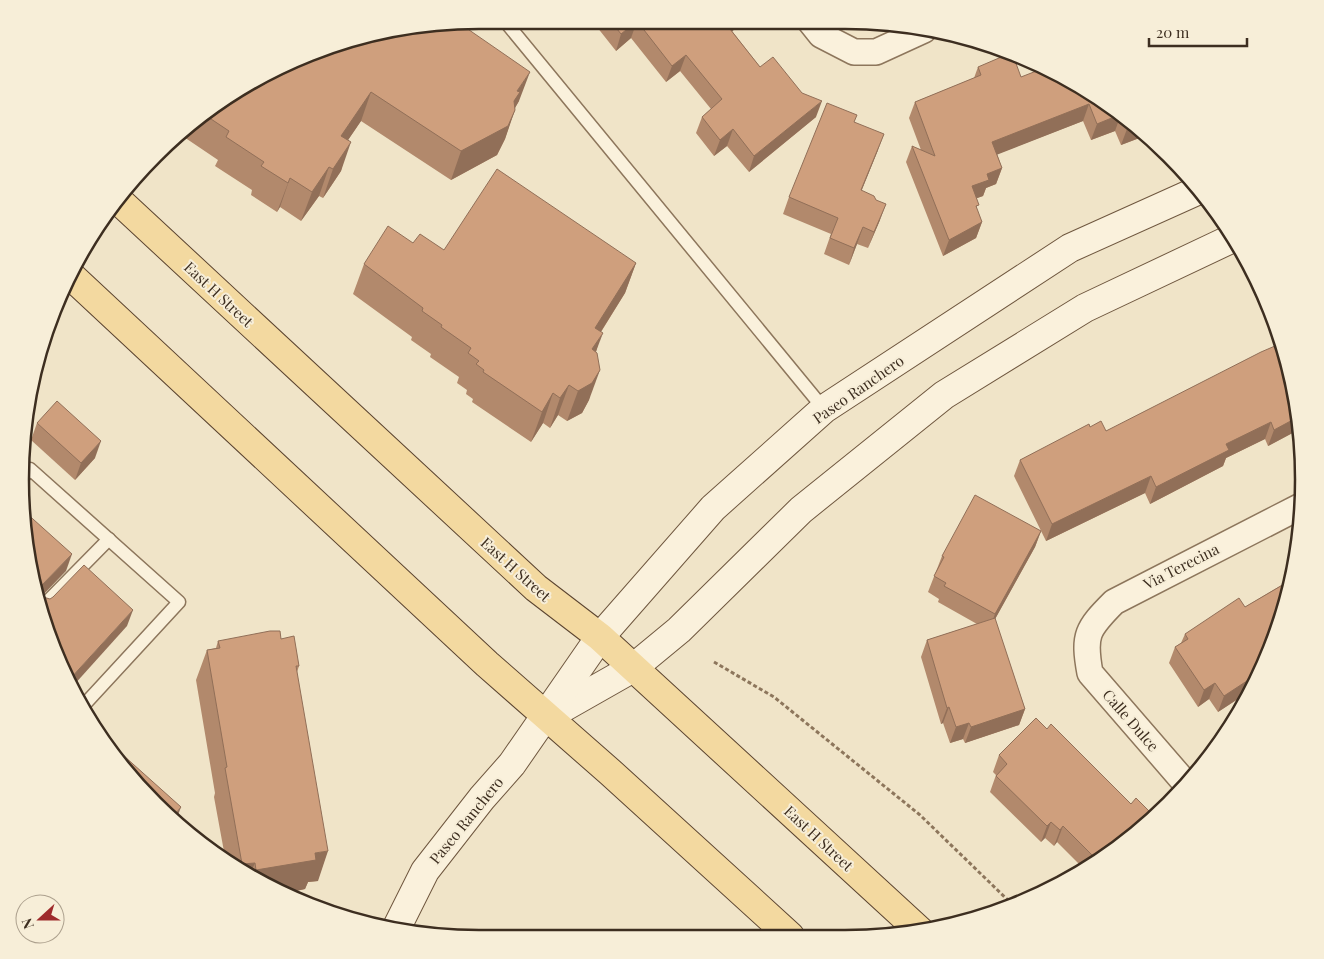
<svg xmlns="http://www.w3.org/2000/svg" width="1324" height="959" viewBox="0 0 1324 959" font-family="'Playfair Display',serif">
	<style>
		.lines { fill: none; stroke-linecap: round; stroke-linejoin: round }
		.service-casing { stroke: #8d765c; stroke-width: 15 }
		.minor-casing { stroke: #8d765c; stroke-width: 28 }
		.secondary-casing { stroke: #6f573f; stroke-width: 30 }
		.primary-casing { stroke: #5b4430; stroke-width: 30 }
		.path { stroke: #8d765c; stroke-width: 3; stroke-dasharray: 4 2.5; stroke-linecap: butt }
		.service { stroke: #faf1dc; stroke-width: 12 }
		.minor { stroke: #faf1dc; stroke-width: 25 }
		.secondary { stroke: #faf1dc; stroke-width: 28 }
		.primary { stroke: #f3d9a0; stroke-width: 28 }
		.wall { fill: #b2896c }
		.shaded-wall { fill: #916f58 }
		.building { fill: #cf9f7d; stroke: #916f58 }
		.labels { text-anchor: middle; dominant-baseline: central; stroke-width: 4; stroke-linejoin: round; paint-order: stroke }
		.street-label { font-size: 15px; fill: #3d2e20; stroke: #f7eed8 }
		.rim { fill: none; stroke: #3d2e20; stroke-width: 2.5 }
	</style>
	<rect width="100%" height="100%" fill="#f0e4c8"/>
	<g class="lines">
		<!-- service casing -->
		<g class="service-casing">
			<g id="service">
				<polyline points="504,20 824,409"/>
				<polyline points="24,476 30,469 179,602 84,705"/>
				<polyline points="42,607 109,539"/>
			</g>
		</g>
		<!-- minor casing -->
		<g class="minor-casing">
			<g id="minor">
				<polyline points="809,20 821,35 854,52 876,52 924,30"/>
				<path d="M1187 785 1090 673C1083 635 1087 629 1114 602L1301 506"/>
			</g>
		</g>
		<!-- secondary casing -->
		<g class="secondary-casing">
			<g id="secondary">
				<polyline points="552,714 633,668 679,630 801,510 944,395 1085,308 1233,238"/>
				<polyline points="396,929 425,871 482,798 512,764 600,637 713,508 824,409 1070,248 1199,190"/>
			</g>
		</g>
		<!-- primary casing -->
		<g class="primary-casing">
			<g id="primary">
				<polyline points="118,200 536,588 600,637 920,931"/>
				<polyline points="69,274 487,664 610,772 790,936"/>
			</g>
		</g>
		<!-- path -->
		<polyline class="path" points="714,662 774,697 920,815 1014,906"/>
		<!-- service -->
		<use href="#service" class="service"/>
		<!-- minor -->
		<use href="#minor" class="minor"/>
		<!-- secondary -->
		<use href="#secondary" class="secondary"/>
		<!-- primary -->
		<use href="#primary" class="primary"/>
	</g>
	<!-- wall -->
	<g class="wall">
		<polygon points="594,20 742,20 740,25 732,31 760,67 816,117 749,172 727,146 714,156 696,133 702,117 711,109 680,71 666,82 631,38 616,51 593,22"/>
		<polygon points="460,23 519,101 515,108 505,139 497,155 451,180 361,121 348,140 341,171 323,198 319,196 301,221 280,207 277,212 251,195 252,190 215,166 218,160 181,135 224,97"/>
		<polygon points="978,67 1021,77 1100,97 1142,137 1121,145 1115,131 1091,140 1083,121 997,154 1002,168 996,184 986,188 983,196 977,198 977,211 982,222 976,238 943,256 906,162 912,146 921,150 909,118 915,102 974,78"/>
		<polygon points="854,122 878,150 861,191 880,220 868,248 857,244 849,265 824,254 831,234 783,214 789,197"/>
		<polygon points="413,243 444,250 636,263 625,293 601,332 596,352 589,400 582,413 567,421 558,415 550,428 543,423 531,442 472,402 473,399 466,394 467,390 457,383 459,377 430,357 431,354 411,340 412,337 353,294 364,264"/>
		<polygon points="1288,360 1300,429 1268,446 1265,439 1226,458 1223,466 1150,504 1145,493 1046,541 1014,476 1020,460 1090,427 1106,431"/>
		<polygon points="37,423 95,458 75,480 31,440"/>
		<polygon points="1041,531 1035,547 995,619 1025,709 1019,725 965,743 963,739 950,743 943,723 941,724 921,657 927,640 977,624 938,602 939,599 928,592 942,556"/>
		<polygon points="1291,578 1280,627 1250,692 1250,691 1218,712 1209,699 1198,707 1169,663 1175,647 1181,643 1185,634 1245,607 1290,580"/>
		<polygon points="281,639 299,666 297,672 318,881 308,882 305,889 282,894 276,891 225,857 214,797 215,793 196,680 207,650 216,648 218,641"/>
		<polygon points="999,755 1124,844 1083,868 1057,842 1054,846 1045,838 1041,842 990,792 996,775 993,772"/>
	</g>
	<!-- shaded-wall -->
	<g class="shaded-wall">
		<polygon points="731,20 742,20 740,25 720,41 726,24"/>
		<polygon points="637,21 631,38 616,51 621,34"/>
		<polygon points="686,55 680,71 666,82 672,66"/>
		<polygon points="530,72 519,101 513,111 515,110 505,139 497,155 451,180 461,151 517,91"/>
		<polygon points="371,92 361,121 331,165 341,136"/>
		<polygon points="822,101 816,117 749,172 754,156"/>
		<polygon points="1089,104 1083,121 986,159 992,142"/>
		<polygon points="1119,115 1120,117 1115,131 1091,140 1097,124"/>
		<polygon points="1131,127 1142,137 1121,145 1127,129"/>
		<polygon points="733,129 727,146 714,156 720,140"/>
		<polygon points="884,134 878,150 855,207 861,190"/>
		<polygon points="351,142 341,171 323,198 333,169"/>
		<polygon points="329,167 319,196 301,221 312,192"/>
		<polygon points="1002,168 996,184 986,188 983,196 966,202 972,186 987,174"/>
		<polygon points="290,178 280,207 277,212 288,183"/>
		<polygon points="886,204 880,220 868,248 874,232"/>
		<polygon points="982,222 976,238 943,256 949,240"/>
		<polygon points="863,227 857,244 849,265 854,248"/>
		<polygon points="636,263 625,293 585,357 595,328"/>
		<polygon points="603,333 592,362 592,349"/>
		<polygon points="600,370 589,400 582,413 567,421 578,391"/>
		<polygon points="569,385 558,415 550,428 560,398"/>
		<polygon points="553,393 543,423 531,442 542,412"/>
		<polygon points="1298,417 1300,429 1268,446 1274,430"/>
		<polygon points="1271,422 1265,439 1226,458 1223,466 1150,504 1156,487 1226,444"/>
		<polygon points="101,441 95,458 75,480 81,463"/>
		<polygon points="1151,476 1145,493 1046,541 1052,524"/>
		<polygon points="1041,531 1035,547 989,630 995,614"/>
		<polygon points="72,554 66,571 40,598 39,594 42,585"/>
		<polygon points="133,610 127,626 73,686 69,680"/>
		<polygon points="1256,675 1250,691 1218,712 1224,696"/>
		<polygon points="1215,683 1209,699 1198,707 1204,690"/>
		<polygon points="949,707 943,723 941,724 947,708"/>
		<polygon points="1025,709 1019,725 965,743 971,727"/>
		<polygon points="969,723 963,739 950,743 956,727"/>
		<polygon points="181,807 175,823 171,819"/>
		<polygon points="1051,822 1045,838 1041,842 1047,826"/>
		<polygon points="1063,826 1057,842 1054,846 1060,830"/>
		<polygon points="328,851 318,881 308,882 305,889 282,894 276,891 254,877 256,870 315,853"/>
		<polygon points="255,863 250,874 241,868 242,864"/>
	</g>
	<!-- building -->
	<g class="building">
		<polygon points="610,20 731,20 726,24 760,67 773,57 802,93 822,101 754,156 733,129 720,140 702,117 722,99 686,55 672,66 637,21 621,34"/>
		<polygon points="459,23 530,72 517,91 520,92 514,101 515,110 508,126 461,151 371,92 341,136 351,142 333,169 329,167 312,192 290,178 288,183 261,166 264,162 226,137 229,131 205,115 224,97 360,36"/>
		<polygon points="1006,55 1014,58 1021,77 1039,70 1100,97 1119,115 1097,124 1089,104 992,142 1002,168 987,174 989,180 972,186 979,205 976,206 982,222 949,240 912,146 935,156 915,102 981,75 978,67"/>
		<polygon points="827,103 857,115 854,122 884,134 861,190 874,196 876,200 886,204 874,232 863,227 854,248 830,238 838,218 789,197"/>
		<polygon points="1123,119 1131,127 1127,129"/>
		<polygon points="497,169 636,263 595,328 603,333 592,349 597,353 600,370 592,383 578,391 569,385 560,398 553,393 542,412 483,372 484,370 476,364 479,361 468,353 471,348 441,327 442,325 422,311 423,308 364,264 388,226 413,243 420,234 444,250"/>
		<polygon points="1282,345 1288,360 1298,417 1274,430 1271,422 1226,444 1229,450 1156,487 1151,476 1052,524 1020,460 1089,424 1090,427 1101,421 1106,431 1261,352 1275,346 1276,348"/>
		<polygon points="57,401 101,441 81,463 37,423"/>
		<polygon points="975,495 1041,531 995,614 944,586 946,583 934,576 944,557 942,556"/>
		<polygon points="24,511 72,554 42,585 40,592 43,597 50,599 53,597 84,565 133,610 69,680 55,655 24,539"/>
		<polygon points="1291,580 1280,627 1257,677 1256,675 1224,696 1215,683 1204,690 1175,647 1188,639 1185,634 1239,598 1245,607"/>
		<polygon points="995,618 1025,709 971,727 969,723 956,727 949,707 947,708 927,640"/>
		<polygon points="270,631 280,631 281,639 294,636 299,666 296,666 328,851 315,853 316,860 256,870 255,863 242,864 225,768 227,767 207,650 220,648 218,641"/>
		<polygon points="1036,718 1047,729 1051,724 1131,804 1136,798 1154,816 1124,844 1097,860 1063,826 1060,830 1051,822 1047,826 996,776 1007,764 999,755"/>
		<polygon points="114,747 181,807 171,819 115,759 111,751"/>
	</g>
	<g class="labels">
		<!-- street labels -->
		<g class="street-label">
			<text transform="translate(219 294) rotate(43)">East H Street</text>
			<text transform="translate(858 389) rotate(-35)">Paseo Ranchero</text>
			<text transform="translate(1181 566) rotate(-27)">Via Terecina</text>
			<text transform="translate(516 569) rotate(42)">East H Street</text>
			<text transform="translate(1131 720) rotate(49)">Calle Dulce</text>
			<text transform="translate(466 820) rotate(-51)">Paseo Ranchero</text>
			<text transform="translate(819 838) rotate(43)">East H Street</text>
		</g>
	</g>
	<!-- crop -->
	<path d="M0 0H1324V959H0ZM479 29H845A450 450 0 0 1 1295 479V480A450 450 0 0 1 845 930H479A450 450 0 0 1 29 480V479A450 450 0 0 1 479 29Z" fill="#f7eed8" fill-rule="evenodd"/>
	<path class="rim" d="M479 29H845A450 450 0 0 1 1295 479V480A450 450 0 0 1 845 930H479A450 450 0 0 1 29 480V479A450 450 0 0 1 479 29Z"/>
	<!-- north arrow -->
	<g transform="translate(40 919) rotate(249)"><circle r="24" fill="#f7eed8" stroke="#ada18e"/>
	<path d="M0-4L9 19L0 12L-9 19Z" fill="#9e2a2b"/>
	<text y="-8" font-size="14" font-weight="bold" text-anchor="middle" fill="#3d2e20">N</text>
	</g>
	<!-- scale -->
	<path d="M1149 38v8h98v-8" fill="none" stroke="#3d2e20" stroke-width="2.5"/>
	<text x="1156" y="38" font-size="15" fill="#3d2e20" stroke="#f7eed8" stroke-width="4" paint-order="stroke">20 m</text>
</svg>
